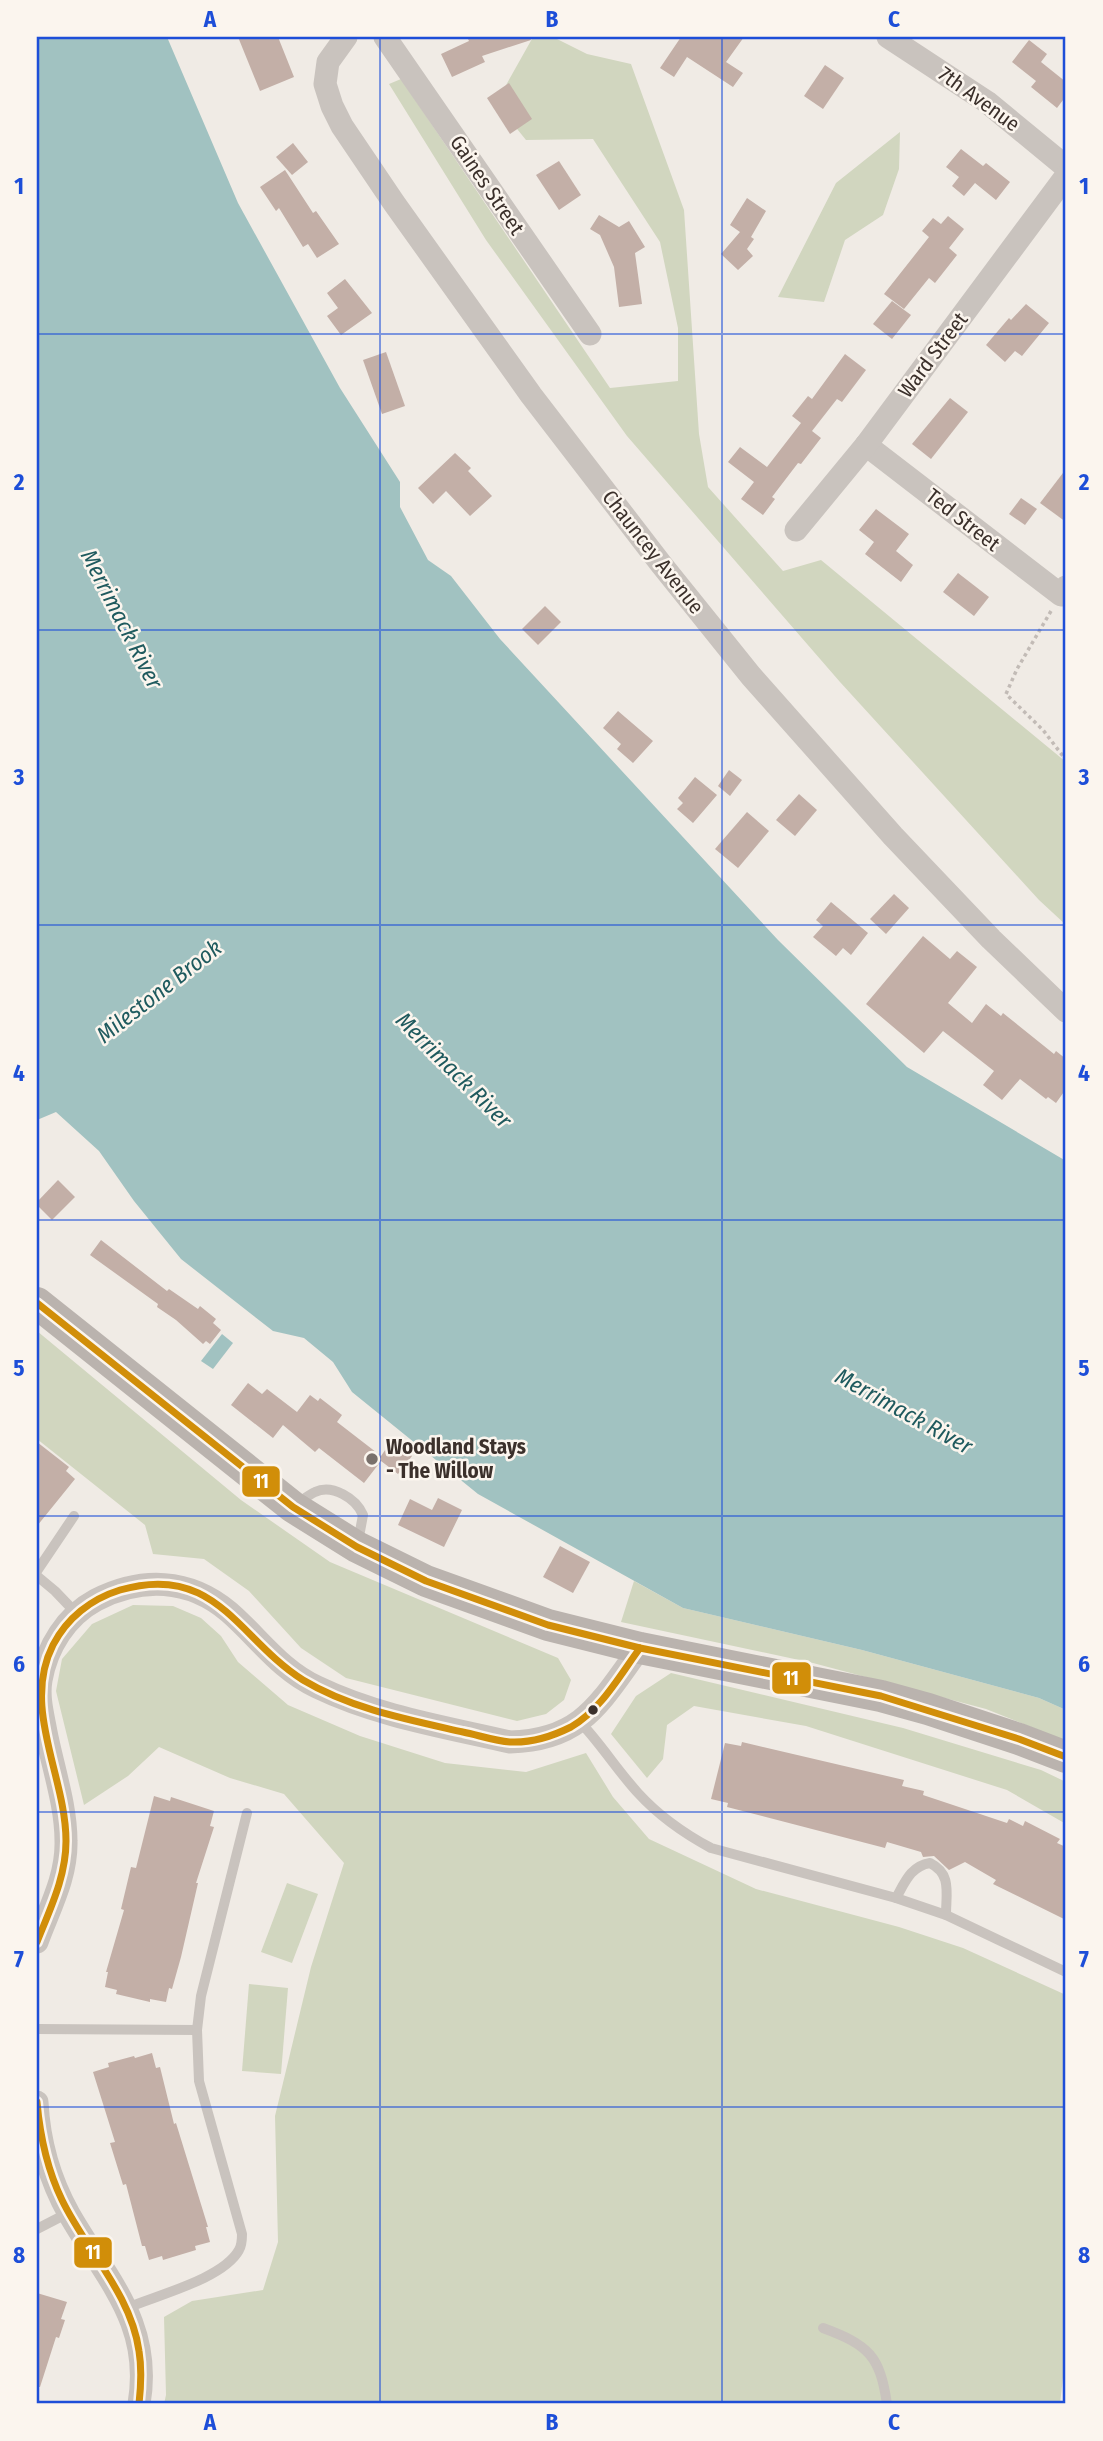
<svg xmlns="http://www.w3.org/2000/svg" width="1103" height="2441" viewBox="0 0 1103 2441" font-family="'Fira Sans Condensed',sans-serif">
	<style>
		.green { fill: #d1d6bf }
		.water { fill: #a1c2c1 }
		.building { fill: #c3afa7 }
		.lines { fill: none; stroke-linecap: round; stroke-linejoin: round }
		.path { stroke: #c2bbb6; stroke-width: 3.5; stroke-dasharray: 3.5 3.5; stroke-linecap: butt }
		.lane { stroke: #c9c3be; stroke-width: 10 }
		.street { stroke: #c9c3be; stroke-width: 23 }
		.secondary { stroke: #bab3ae; stroke-width: 32 }
		.bus-1-casing { stroke: #fbf5ee; stroke-width: 12 }
		.bus-1 { stroke: #d18e09; stroke-width: 7 }
		.grid { fill: none; stroke: #1d4ed8; stroke-width: 2; stroke-opacity: 0.55 }
		.poi-dot { fill: #7a716c; stroke: #fbf5ee; stroke-width: 2.5 }
		.bus-dot { fill: #3b302b; stroke: #fbf5ee; stroke-width: 2.5 }
		.labels { text-anchor: middle; dominant-baseline: central; stroke-width: 5; stroke-linejoin: round; paint-order: stroke }
		.street-label { font-size: 21px; fill: #3b302b; stroke: #fbf5ee }
		.poi-label { font-size: 21px; font-weight: bold; fill: #3b302b; stroke: #fbf5ee; text-anchor: start }
		.water-label { font-size: 23px; font-style: italic; fill: #1f5a5e; stroke: #fbf5ee }
		.line-badge { stroke: #fbf5ee; stroke-width: 2.5 }
		.badge-label { font-size: 19px; text-anchor: middle; font-weight: bold; fill: #fff }
		.neatline { fill: none; stroke: #1d4ed8; stroke-width: 2.5 }
		.grid-label { font-size: 23px; text-anchor: middle; font-weight: bold; fill: #1d4ed8 }
	</style>
	<rect width="100%" height="100%" fill="#f0ebe5"/>
	<!-- green -->
	<g class="green">
		<polygon points="533,37 553,37 587,54 631,64 684,210 699,434 708,487 783,571 821,560 1066,762 1066,925 1039,900 840,682 627,436 486,240 389,84 401,79 610,388 678,381 678,328 660,242 593,139 526,140 496,103"/>
		<polygon points="900,132 899,169 883,215 845,240 824,302 778,297 836,183"/>
		<polygon points="37,1331 241,1500 330,1562 558,1658 571,1680 564,1700 546,1714 517,1721 346,1678 301,1648 249,1591 204,1559 153,1554 145,1525 37,1439"/>
		<polygon points="634,1581 683,1608 862,1650 1039,1698 1066,1710 1066,1741 986,1709 813,1663 621,1622"/>
		<polygon points="133,1605 173,1606 201,1618 221,1636 238,1662 288,1705 360,1736 445,1763 526,1772 586,1753 613,1797 649,1839 756,1889 899,1927 963,1948 1066,1995 1066,2351 1060,2404 164,2404 166,2395 164,2317 192,2301 263,2290 278,2242 275,2116 311,1967 344,1863 284,1794 230,1778 159,1747 128,1776 84,1805 56,1691 62,1659 92,1624"/>
		<polygon points="671,1673 903,1728 1041,1770 1066,1782 1066,1824 1007,1790 806,1726 694,1706 667,1725 663,1759 647,1778 611,1734 636,1696"/>
		<polygon points="287,1883 318,1894 292,1963 261,1952"/>
		<polygon points="249,1984 288,1988 281,2074 242,2071"/>
	</g>
	<!-- water -->
	<g class="water">
		<polygon points="37,37 167,37 238,203 340,388 400,482 400,507 428,560 451,576 500,639 778,940 907,1067 1066,1161 1066,1710 1039,1698 862,1650 683,1608 478,1494 352,1392 333,1362 304,1338 273,1331 181,1259 134,1201 99,1151 56,1112 37,1120"/>
		<polygon points="222,1334 233,1343 213,1369 201,1361"/>
	</g>
	<!-- building -->
	<g class="building">
		<polygon points="238,37 278,37 294,77 260,91"/>
		<polygon points="467,37 530,37 531,40 482,56 485,62 452,77 441,54 469,41"/>
		<polygon points="681,37 744,37 726,62 743,73 733,87 687,57 674,77 660,68"/>
		<polygon points="1029,40 1047,54 1041,62 1066,82 1066,96 1057,108 1031,87 1036,81 1012,62"/>
		<polygon points="825,65 844,78 823,109 804,96"/>
		<polygon points="509,83 532,119 510,134 487,98"/>
		<polygon points="293,143 308,162 292,175 276,157"/>
		<polygon points="961,149 983,166 986,163 1010,182 996,200 975,183 964,196 952,186 959,177 946,167"/>
		<polygon points="559,161 581,195 559,210 536,175"/>
		<polygon points="285,170 313,213 316,211 339,244 317,258 308,244 303,247 279,208 276,211 260,187"/>
		<polygon points="747,198 766,211 751,237 754,239 747,249 753,256 738,270 721,254 740,232 730,225"/>
		<polygon points="599,215 619,227 629,221 645,247 635,253 642,304 619,307 614,267 600,235 590,229"/>
		<polygon points="948,216 964,229 949,248 957,255 935,283 929,278 904,309 884,294 929,237 922,231 933,218 941,224"/>
		<polygon points="345,279 372,313 341,335 327,316 338,308 327,293"/>
		<polygon points="892,301 911,315 892,339 873,324"/>
		<polygon points="1026,304 1049,323 1022,356 1015,351 1005,362 986,345 1009,318 1011,320"/>
		<polygon points="386,352 405,406 382,414 363,360"/>
		<polygon points="845,354 866,370 842,402 837,399 812,431 821,438 801,464 798,463 772,497 775,499 763,515 741,499 754,482 728,462 740,447 767,467 801,423 792,416 808,396 812,399"/>
		<polygon points="950,398 968,412 931,459 912,444"/>
		<polygon points="455,453 471,468 468,471 492,496 470,516 446,491 433,504 418,488"/>
		<polygon points="1066,469 1066,522 1040,503"/>
		<polygon points="1021,498 1037,509 1025,525 1009,514"/>
		<polygon points="876,509 909,534 896,551 913,565 901,582 865,554 874,542 859,530"/>
		<polygon points="958,573 989,597 974,616 943,592"/>
		<polygon points="545,606 561,622 538,645 522,629"/>
		<polygon points="618,711 653,741 633,763 617,749 621,744 603,728"/>
		<polygon points="729,770 742,780 730,796 718,786"/>
		<polygon points="695,777 717,795 693,823 677,809 683,803 678,798"/>
		<polygon points="799,794 817,810 795,836 776,820"/>
		<polygon points="747,812 769,831 738,868 715,849"/>
		<polygon points="894,894 909,908 886,934 870,919"/>
		<polygon points="831,902 868,933 851,955 843,948 836,956 813,937 823,926 816,920"/>
		<polygon points="923,936 950,959 957,951 977,967 948,1003 972,1023 986,1004 1001,1016 1003,1013 1054,1054 1056,1051 1066,1059 1066,1089 1056,1103 1048,1097 1046,1099 1020,1079 1002,1100 983,1085 994,1071 943,1031 924,1053 866,1004"/>
		<polygon points="58,1180 75,1197 52,1220 37,1205 37,1202"/>
		<polygon points="101,1240 167,1291 169,1289 198,1309 200,1306 216,1319 213,1323 221,1330 210,1344 206,1341 203,1344 176,1320 157,1307 158,1304 90,1255"/>
		<polygon points="248,1383 262,1394 267,1389 297,1412 310,1395 318,1401 320,1398 342,1415 337,1422 381,1456 392,1440 412,1456 398,1474 381,1461 364,1483 319,1448 315,1452 283,1425 273,1438 231,1405"/>
		<polygon points="37,1442 69,1467 66,1471 75,1479 37,1526"/>
		<polygon points="438,1498 462,1510 444,1547 398,1525 410,1499 432,1510"/>
		<polygon points="560,1546 590,1562 573,1593 543,1577"/>
		<polygon points="742,1742 904,1780 902,1786 924,1791 923,1795 1007,1823 1009,1819 1023,1826 1025,1821 1060,1839 1057,1843 1066,1847 1066,1920 993,1884 996,1880 965,1862 949,1870 934,1856 923,1857 921,1852 887,1842 885,1848 727,1807 728,1803 711,1799 725,1743 741,1746"/>
		<polygon points="154,1796 170,1801 171,1797 214,1811 210,1826 214,1827 196,1883 198,1883 181,1957 172,1989 169,1988 166,2002 150,1999 150,2002 116,1994 117,1990 105,1987 108,1972 106,1972 124,1910 121,1909 131,1867 136,1868"/>
		<polygon points="152,2053 156,2068 160,2067 174,2124 176,2123 208,2227 206,2227 210,2242 195,2246 196,2250 163,2260 162,2256 149,2260 145,2246 142,2246 126,2184 123,2185 110,2143 115,2142 93,2072 109,2067 108,2063 134,2056 135,2058"/>
		<polygon points="37,2293 67,2302 61,2319 65,2320 59,2338 56,2337 40,2387 37,2387"/>
	</g>
	<g class="lines">
		<!-- path -->
		<polyline class="path" points="1051,611 1017,669 1006,694 1043,730 1066,760"/>
		<!-- lane -->
		<g class="lane">
			<path d="M295 1505C302 1501 308 1495 315 1492 332 1484 356 1498 363 1515L358 1542"/>
			<polyline points="37,1571 74,1516"/>
			<polyline points="37,1576 55,1591 77,1614"/>
			<path d="M580 1722C601 1744 617 1770 638 1793 659 1816 683 1833 711 1848L896 1898 946 1915 1066 1972"/>
			<path d="M896 1898C905 1882 911 1866 930 1863 952 1874 946 1893 946 1915"/>
			<polyline points="37,2029 197,2030"/>
			<polyline points="37,2229 68,2213"/>
			<path d="M127 2308C157 2295 223 2279 239 2250 242 2245 242 2240 242 2234L199 2081 197 2030 201 1996 247 1813"/>
			<path d="M823 2328C869 2345 880 2356 887 2404"/>
		</g>
		<!-- street -->
		<g class="street">
			<polyline points="346,37 328,62 325,84 332,106 342,126 394,203 531,395 661,564 751,676 893,836 991,939 1066,1011"/>
			<polyline points="385,37 590,334"/>
			<polyline points="888,37 987,102 1066,167"/>
			<polyline points="866,445 1061,595 1066,587"/>
			<polyline points="796,530 866,445 1066,176"/>
			<path d="M37 1942C49 1909 67 1877 66 1841 66 1805 53 1768 46 1732 43 1715 38 1698 41 1680 47 1647 66 1616 96 1600 141 1577 189 1578 229 1612 259 1638 280 1670 317 1687 377 1716 445 1727 510 1742 583 1740 600 1702 640 1648"/>
			<path d="M37 2102C39 2142 50 2180 69 2214 106 2279 153 2323 139 2404"/>
		</g>
		<!-- secondary -->
		<polyline class="secondary" points="37,1303 293,1507 357,1547 426,1581 548,1625 640,1648 881,1696 928,1709 1019,1739 1066,1757"/>
		<!-- bus-1 casing -->
		<g class="bus-1-casing">
			<g id="bus-1">
				<polyline points="37,1303 293,1507 357,1547 426,1581 548,1625 640,1648 881,1696 1019,1739 1066,1757"/>
				<path d="M37 1942C50 1909 66 1877 66 1841 66 1776 21 1708 53 1645 67 1618 91 1599 120 1590 216 1562 238 1639 303 1680 351 1709 410 1720 463 1732 478 1735 495 1741 510 1742 530 1743 553 1736 571 1727 601 1710 620 1675 640 1648"/>
				<path d="M37 2102C40 2136 47 2169 62 2200 86 2250 131 2294 139 2351 142 2369 141 2386 139 2404"/>
			</g>
		</g>
		<!-- bus-1 -->
		<use href="#bus-1" class="bus-1"/>
	</g>
	<!-- grid -->
	<path class="grid" d="M380 37V2404M722 37V2404M37 334H1066M37 630H1066M37 925H1066M37 1220H1066M37 1516H1066M37 1812H1066M37 2107H1066"/>
	<!-- markers -->
	<circle class="poi-dot" cx="372" cy="1459" r="7"/>
	<circle class="bus-dot" cx="593" cy="1710" r="6"/>
	<g class="labels">
		<!-- street labels -->
		<g class="street-label">
			<text transform="translate(979 99) rotate(36)">7th Avenue</text>
			<text transform="translate(487 185) rotate(56)">Gaines Street</text>
			<text transform="translate(933 355) rotate(-53)">Ward Street</text>
			<text transform="translate(963 520) rotate(38)">Ted Street</text>
			<text transform="translate(653 552) rotate(52)">Chauncey Avenue</text>
		</g>
		<!-- poi labels -->
		<g class="poi-label">
			<text x="386" y="1447">Woodland Stays<tspan x="386" dy="24">- The Willow</tspan></text>
		</g>
		<!-- water labels -->
		<g class="water-label">
			<text transform="translate(122 619) rotate(63)">Merrimack River</text>
			<text transform="translate(159 991) rotate(-38)">Milestone Brook</text>
			<text transform="translate(454 1070) rotate(45)">Merrimack River</text>
			<text transform="translate(904 1411) rotate(29)">Merrimack River</text>
		</g>
	</g>
	<g class="line-badge">
		<rect x="241" y="1465" width="40" height="33" rx="7" fill="#d18e09"/>
		<rect x="771" y="1661" width="41" height="34" rx="7" fill="#d18e09"/>
		<rect x="73" y="2236" width="40" height="33" rx="7" fill="#d18e09"/>
	</g>
	<g class="badge-label">
		<text x="261" y="1488">11</text>
		<text x="791" y="1685">11</text>
		<text x="93" y="2259">11</text>
	</g>
	<!-- border -->
	<rect width="1103" height="2441" fill="none" stroke="#fbf5ee" stroke-width="77"/>
	<rect x="38" y="38" width="1026" height="2364" class="neatline"/>
	<g class="grid-label">
		<text x="210" y="27">A</text>
		<text x="552" y="27">B</text>
		<text x="894" y="27">C</text>
		<text x="19" y="194">1</text>
		<text x="1084" y="194">1</text>
		<text x="19" y="490">2</text>
		<text x="1084" y="490">2</text>
		<text x="19" y="785">3</text>
		<text x="1084" y="785">3</text>
		<text x="19" y="1081">4</text>
		<text x="1084" y="1081">4</text>
		<text x="19" y="1376">5</text>
		<text x="1084" y="1376">5</text>
		<text x="19" y="1672">6</text>
		<text x="1084" y="1672">6</text>
		<text x="19" y="1967">7</text>
		<text x="1084" y="1967">7</text>
		<text x="19" y="2263">8</text>
		<text x="1084" y="2263">8</text>
		<text x="210" y="2430">A</text>
		<text x="552" y="2430">B</text>
		<text x="894" y="2430">C</text>
	</g>
</svg>
